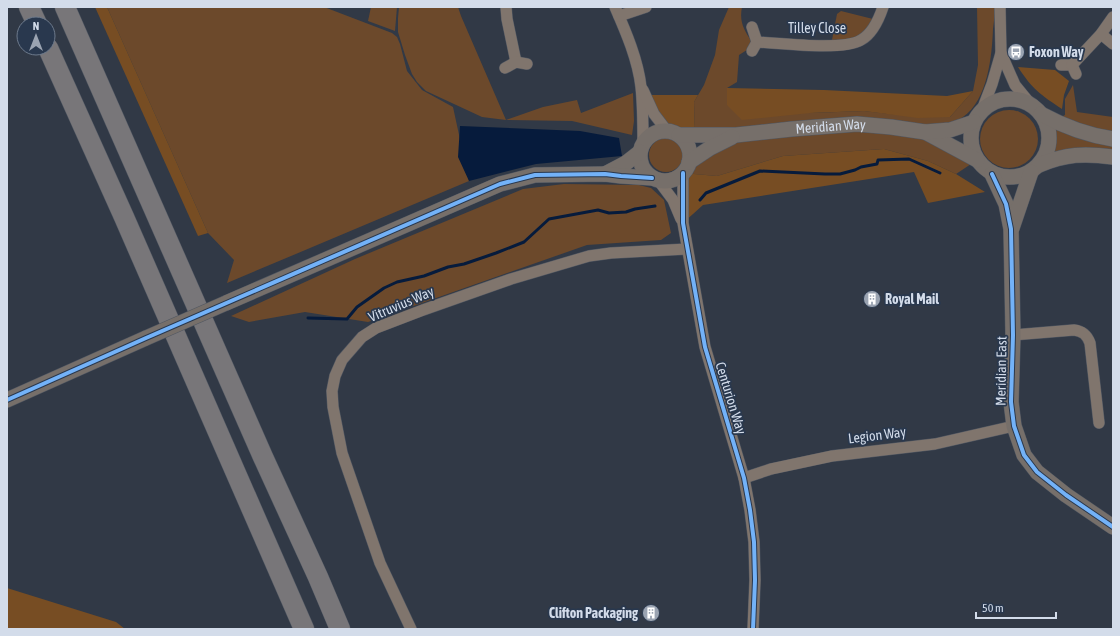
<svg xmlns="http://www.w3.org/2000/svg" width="1120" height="636" viewBox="0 0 1120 636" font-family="'Asap Condensed',sans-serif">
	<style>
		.green { fill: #6c492b }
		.forest { fill: #774d23 }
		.water { fill: #061b3c }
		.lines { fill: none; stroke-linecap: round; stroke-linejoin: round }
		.stream { stroke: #061b3c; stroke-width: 3 }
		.street-casing { stroke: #505762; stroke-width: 12 }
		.secondary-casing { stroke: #505762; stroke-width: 16 }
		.highway-casing { stroke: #505762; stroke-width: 21 }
		.street { stroke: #80756d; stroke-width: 11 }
		.secondary { stroke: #766f6a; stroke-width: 15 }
		.highway { stroke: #787679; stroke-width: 20 }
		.secondary-bridge-casing { stroke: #505762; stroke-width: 16; stroke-linecap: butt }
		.secondary-bridge { stroke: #766f6a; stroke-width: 15 }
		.cycleway-casing { stroke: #29384e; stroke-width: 6 }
		.cycleway { stroke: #73b2f8; stroke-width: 4 }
		.labels { text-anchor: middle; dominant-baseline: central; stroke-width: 3.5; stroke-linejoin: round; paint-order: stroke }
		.street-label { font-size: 14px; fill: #d3dcea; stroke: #29384e }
		.poi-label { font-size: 14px; font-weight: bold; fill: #d3dcea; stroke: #29384e; text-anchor: start }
	</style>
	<rect width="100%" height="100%" fill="#313946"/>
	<!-- green -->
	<g class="green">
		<polygon points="107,7 324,7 392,33 397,37 400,44 407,71 422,90 453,107 469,181 227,283 234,260 208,233"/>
		<polygon points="371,7 397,7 395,31 368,21"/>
		<polygon points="399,7 458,7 461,16 506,120 543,107 577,100 581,113 633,93 634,121 632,135 572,121 506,120 482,117 426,91 417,82 412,74 405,55 398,32 398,18"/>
		<path d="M729 7H742C739 22 744 30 752 42L750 48 739 55 737 82 727 88 810 113 864 111 890 114 950 117 973 91 978 65 977 7H994C995 14 994 22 993 29 992 55 988 100 963 117 953 124 938 128 926 132L977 160 956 174 928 161 884 149 783 156 717 176 683 173 689 162 735 135H695L694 102 704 85 715 55 719 30Z"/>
		<polygon points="841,11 877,20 872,31 831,45 837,14"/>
		<path d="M1073 85 1077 112 1113 117V157L1044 159C1053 140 1049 131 1041 114L1053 121 1065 115V99Z"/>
		<circle cx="1009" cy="139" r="29"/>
		<circle cx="666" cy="155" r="17"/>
		<polygon points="564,184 639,185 651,188 664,200 671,233 661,240 587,245 368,322 305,312 249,322 231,316 355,259 523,189"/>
	</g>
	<!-- forest -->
	<g class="forest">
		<polygon points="95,7 107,7 208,233 198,236"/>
		<path d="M1018 67 1055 70 1069 81 1064 95 1062 109C1041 95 1032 89 1018 67Z"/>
		<polygon points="727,88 824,90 947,96 973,91 950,117 918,118 864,111 810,113 742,120 727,105"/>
		<polygon points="645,95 698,95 694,102 695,135 679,135 667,131"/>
		<polygon points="884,149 928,161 956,174 985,192 928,203 914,172 703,205 683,223 683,173 717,176 783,156"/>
		<polygon points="7,588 116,622 125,629 7,629"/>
	</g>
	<!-- water -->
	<polygon class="water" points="460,126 580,131 619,138 622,156 536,164 469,181 458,157"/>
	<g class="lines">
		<!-- stream -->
		<g class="stream">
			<polyline points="700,200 706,193 760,171 825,174 840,174 855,170 861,167 877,164 878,160 909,159 940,173"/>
			<polyline points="308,318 347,319 357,307 384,288 397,282 424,276 448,267 464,264 496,253 524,242 549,219 598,210 609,213 626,212 635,209 655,206"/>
		</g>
		<!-- street casing -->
		<g class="street-casing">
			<g id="street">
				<polyline points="506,7 507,19 516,62"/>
				<path d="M615 7C626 32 638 60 641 87 643 106 643 124 643 143"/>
				<polyline points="619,16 646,7"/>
				<polyline points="752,27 757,42 752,51"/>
				<polyline points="1101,34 1113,44"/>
				<path d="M757 42C780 43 843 51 861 40 872 34 879 19 883 7"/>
				<polyline points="1001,53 1015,85 1033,107"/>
				<polyline points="1061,65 1072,65 1076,74"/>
				<polyline points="1072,65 1101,34 1113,17"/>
				<polyline points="505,68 516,62 527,64"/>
				<polyline points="643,90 654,114 667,131"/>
				<polyline points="982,110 992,84 1001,53 1000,7"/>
				<polyline points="683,173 683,223 705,347 744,478 750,510 754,542 755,580 753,629"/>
				<polyline points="658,180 673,200 681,219"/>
				<path d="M1013 335 1074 330C1083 331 1087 335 1090 343L1099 423"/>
				<polyline points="744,478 771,469 832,456 935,444 1014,426"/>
				<polyline points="411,629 380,563 342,453 333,407 332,391 335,376 342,360 362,337 376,328 423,310 511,279 589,256 611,253 687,249"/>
			</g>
		</g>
		<!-- secondary casing -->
		<g class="secondary-casing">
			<g id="secondary">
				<circle cx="1010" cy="138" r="39"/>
				<path d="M1041 114C1065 127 1086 135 1113 139"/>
				<circle cx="665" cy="156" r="25"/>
				<polyline points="925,132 977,160"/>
				<path id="s1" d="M679 135H736L792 129 857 124 891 127 925 132 950 130 974 122"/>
				<polyline points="689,162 710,148 732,137"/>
				<path d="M1039 165C1066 154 1084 153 1113 157"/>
				<polyline points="605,174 626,163 640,152"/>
				<polyline points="992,174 1006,204 1011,229 1013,335 1011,402 1014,426 1024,455 1037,472 1066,495 1113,527"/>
				<polyline points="1012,228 1031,172"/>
				<polyline points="226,303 500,184 535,175 605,174 621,176 652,178"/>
				<polyline points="7,400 146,338"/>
			</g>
		</g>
		<!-- highway casing -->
		<g class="highway-casing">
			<g id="highway">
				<polyline points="29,7 37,24"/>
				<polyline points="65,7 263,457 318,577 340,629"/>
				<polyline points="48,48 124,217 304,629"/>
			</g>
		</g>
		<!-- street -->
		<use href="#street" class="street"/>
		<!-- secondary -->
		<use href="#secondary" class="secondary"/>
		<!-- highway -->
		<use href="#highway" class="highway"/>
		<!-- secondary-bridge casing -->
		<g class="secondary-bridge-casing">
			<polyline id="secondary-bridge" points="146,338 226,303"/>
		</g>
		<!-- secondary-bridge -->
		<use href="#secondary-bridge" class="secondary-bridge"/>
		<!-- cycleway casing -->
		<g class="cycleway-casing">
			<g id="cycleway">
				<polyline points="683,173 683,223 705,347 744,478 750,510 754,542 755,580 753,629"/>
				<polyline points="992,174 1006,204 1011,229 1013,335 1011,402 1014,426 1024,455 1037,472 1066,495 1113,527"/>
				<polyline points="7,400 146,338 500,184 535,175 605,174 621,176 652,178"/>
			</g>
		</g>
		<!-- cycleway -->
		<use href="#cycleway" class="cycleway"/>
	</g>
	<!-- icons -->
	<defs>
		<g id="bus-disc" transform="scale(0.9)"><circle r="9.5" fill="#9aa3b1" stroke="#29384e"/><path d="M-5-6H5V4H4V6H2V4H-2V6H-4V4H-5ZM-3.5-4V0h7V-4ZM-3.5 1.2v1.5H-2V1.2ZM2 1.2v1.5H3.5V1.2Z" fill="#fff"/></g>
		<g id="building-disc" transform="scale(0.9)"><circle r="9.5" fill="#9aa3b1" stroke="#29384e"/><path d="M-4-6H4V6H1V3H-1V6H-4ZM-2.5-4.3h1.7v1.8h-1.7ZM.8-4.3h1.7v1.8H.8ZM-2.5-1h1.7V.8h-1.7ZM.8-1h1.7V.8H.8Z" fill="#fff"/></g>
	</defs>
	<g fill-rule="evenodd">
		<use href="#bus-disc" x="1016" y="52"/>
		<use href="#building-disc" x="872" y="299"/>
		<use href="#building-disc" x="651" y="613"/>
	</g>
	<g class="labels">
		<!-- street labels -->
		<g class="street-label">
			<text x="817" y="28">Tilley Close</text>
			<text stroke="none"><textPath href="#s1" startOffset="152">Meridian Way</textPath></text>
			<text transform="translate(401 304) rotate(-23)">Vitruvius Way</text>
			<text transform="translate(1001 371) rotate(-89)">Meridian East</text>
			<text transform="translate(731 398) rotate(73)">Centurion Way</text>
			<text transform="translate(877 435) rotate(-7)">Legion Way</text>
		</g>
		<!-- poi labels -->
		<g class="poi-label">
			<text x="1029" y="52">Foxon Way</text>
			<text x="885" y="299">Royal Mail</text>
			<text x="638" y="613" text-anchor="end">Clifton Packaging</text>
		</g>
	</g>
	<!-- border -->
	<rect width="1120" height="636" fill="none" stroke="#d3dcea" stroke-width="16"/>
	<!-- north arrow -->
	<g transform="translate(36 36)"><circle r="19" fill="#29384e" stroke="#6d7a8c"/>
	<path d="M0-3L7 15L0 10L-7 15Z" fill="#9aa3b1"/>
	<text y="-6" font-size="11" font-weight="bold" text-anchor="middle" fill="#d3dcea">N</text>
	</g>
	<!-- scale -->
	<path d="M976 612v6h80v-6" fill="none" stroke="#d3dcea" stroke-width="2"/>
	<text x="982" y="612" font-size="12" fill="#d3dcea" stroke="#29384e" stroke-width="3" paint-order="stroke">50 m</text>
</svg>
